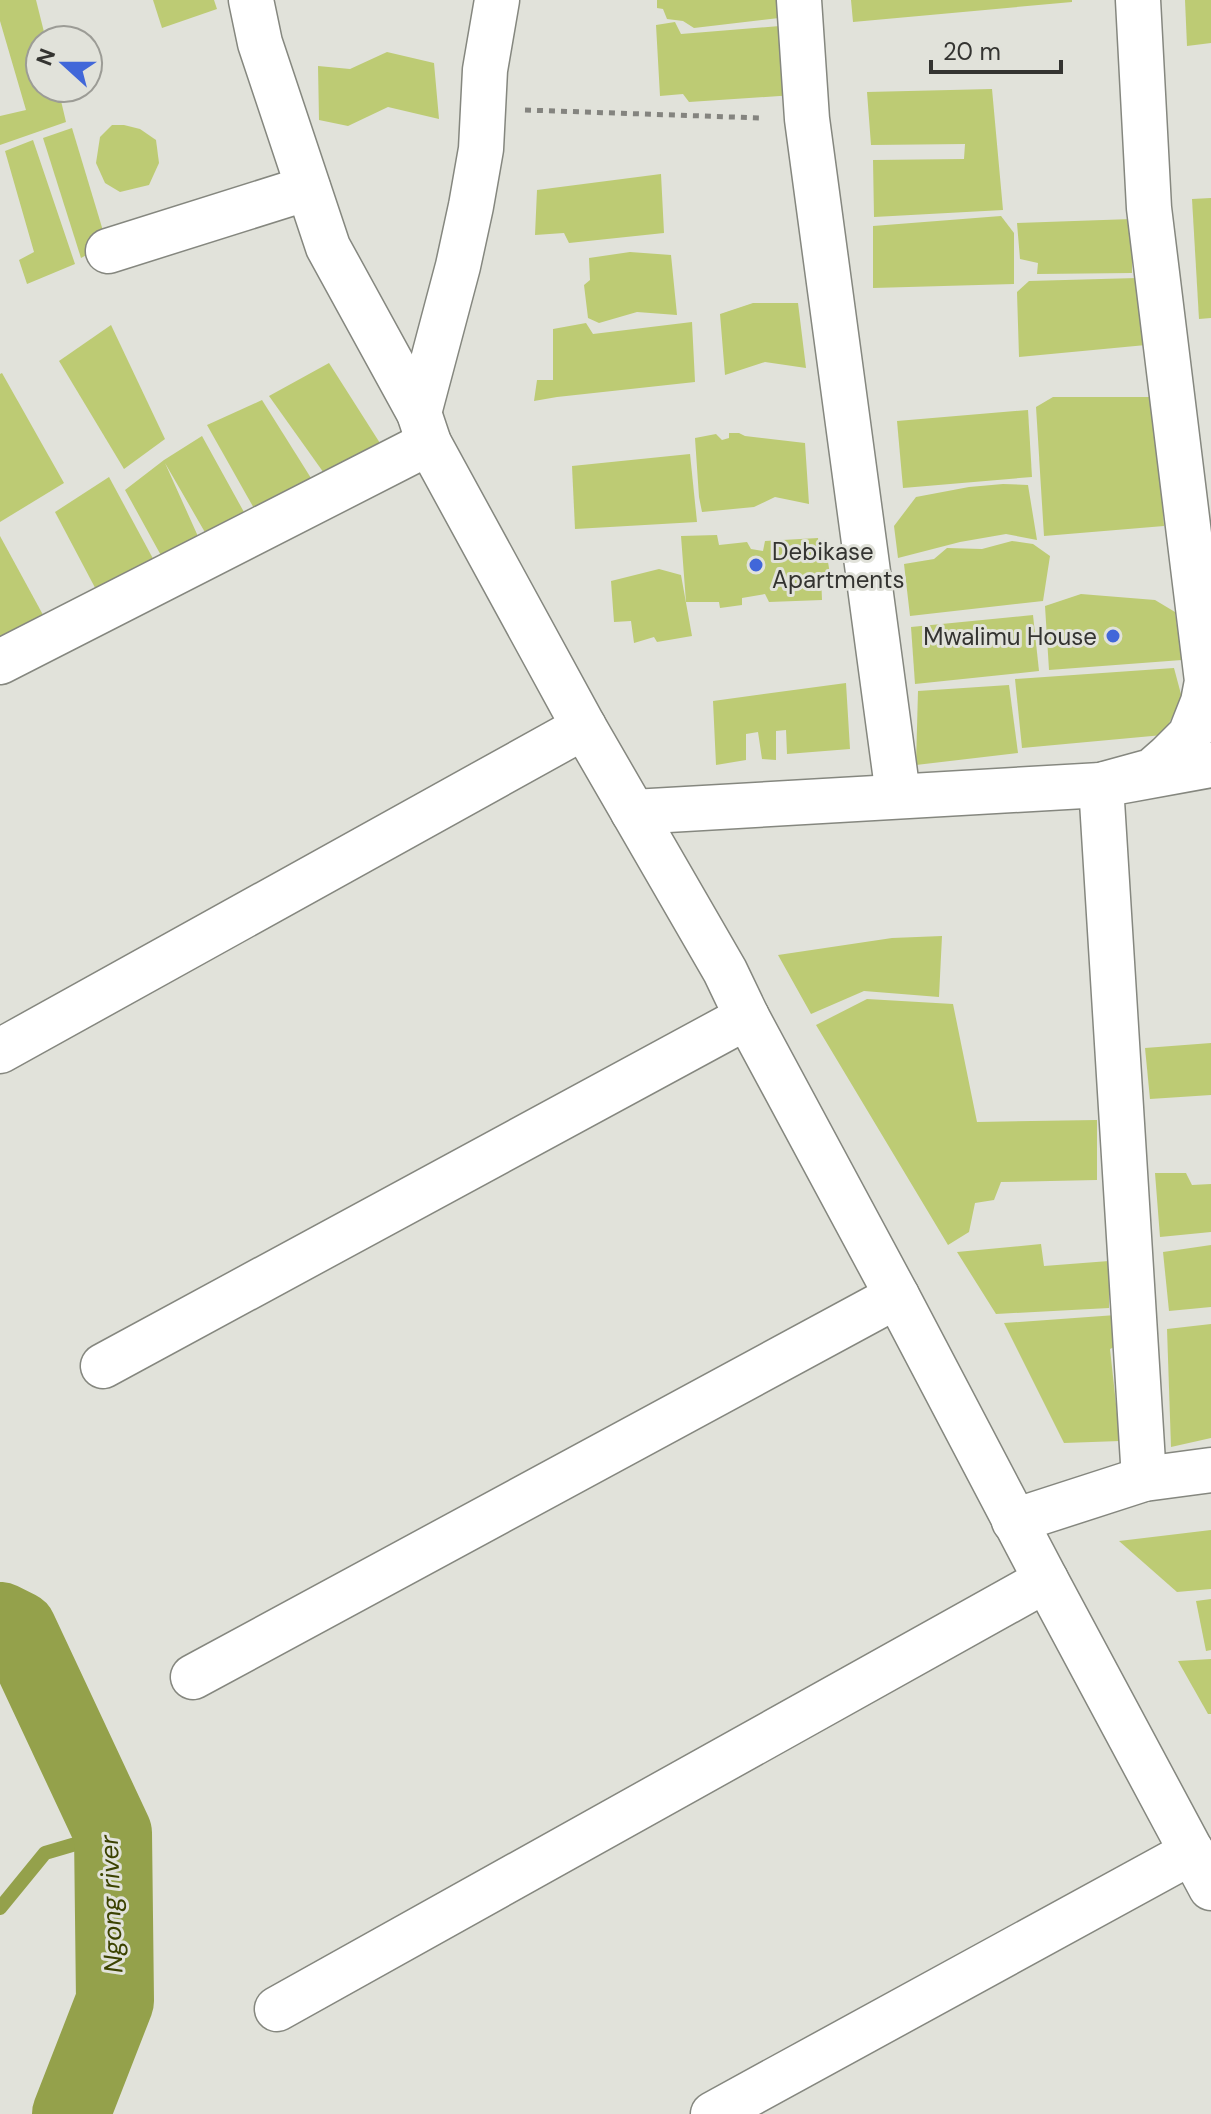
<svg xmlns="http://www.w3.org/2000/svg" width="1211" height="2114" viewBox="0 0 1211 2114" font-family="'DM Sans',sans-serif">
	<style>
		.lines { fill: none; stroke-linecap: round; stroke-linejoin: round }
		.stream { stroke: #94a14b; stroke-width: 14 }
		.river { stroke: #94a14b; stroke-width: 78 }
		.building { fill: #bdcb74 }
		.minor-casing { stroke: #85877f; stroke-width: 47 }
		.path { stroke: #84847f; stroke-width: 5; stroke-dasharray: 6 6; stroke-linecap: butt }
		.minor { stroke: #fff; stroke-width: 44 }
		.poi-dot { fill: #4167d9; stroke: #e1e2da; stroke-width: 3 }
		.labels { text-anchor: middle; dominant-baseline: central; stroke-width: 6; stroke-linejoin: round; paint-order: stroke }
		.poi-label { font-size: 24px; fill: #343431; stroke: #e1e2da; text-anchor: start }
		.water-label { font-size: 26px; font-style: italic; fill: #3b4200; stroke: #e1e2da }
	</style>
	<rect width="100%" height="100%" fill="#e1e2da"/>
	<g class="lines">
		<!-- stream -->
		<polyline class="stream" points="0,1908 45,1853 113,1833"/>
		<!-- river -->
		<polyline class="river" points="0,1621 18,1630 113,1833 115,2001 71,2114"/>
	</g>
	<!-- building -->
	<g class="building">
		<polygon points="0,0 36,0 46,40 40,40 40,88 58,88 66,122 0,145 0,116 26,110 0,21"/>
		<polygon points="153,0 214,0 217,9 162,28"/>
		<polygon points="657,0 778,0 779,18 694,28 683,21 667,19 663,9 657,8"/>
		<polygon points="851,0 1072,0 1072,2 853,22"/>
		<polygon points="1185,0 1211,0 1211,43 1187,46"/>
		<polygon points="675,22 681,34 792,25 794,95 689,102 683,94 660,96 656,25"/>
		<polygon points="387,52 434,63 439,119 388,107 348,126 319,120 318,66 350,69"/>
		<polygon points="992,89 1003,210 874,217 873,160 964,159 965,144 871,145 867,92"/>
		<polygon points="112,125 124,125 140,129 156,140 159,163 149,185 120,192 105,183 96,163 100,137"/>
		<polygon points="72,128 107,244 81,258 43,138"/>
		<polygon points="33,140 75,264 27,284 19,260 34,252 5,151"/>
		<polygon points="661,174 664,233 569,243 564,233 535,235 537,190"/>
		<polygon points="1211,198 1211,318 1199,319 1192,199"/>
		<polygon points="1001,216 1014,233 1014,284 873,288 873,226"/>
		<polygon points="1132,219 1132,273 1037,274 1038,263 1020,259 1017,223"/>
		<polygon points="630,252 671,255 677,315 637,312 599,323 588,318 584,285 590,280 589,258"/>
		<polygon points="1137,278 1146,345 1019,357 1017,292 1029,281"/>
		<polygon points="753,303 798,303 806,368 765,362 725,375 720,314"/>
		<polygon points="692,322 695,382 557,397 534,401 537,380 553,380 553,329 586,323 593,334"/>
		<polygon points="111,325 165,439 124,469 59,361"/>
		<polygon points="329,363 385,451 331,483 269,396"/>
		<polygon points="2,373 64,483 0,522 0,374"/>
		<polygon points="1053,397 1155,397 1164,526 1044,536 1036,407"/>
		<polygon points="262,400 316,486 260,519 207,425"/>
		<polygon points="1028,410 1032,477 903,488 897,421"/>
		<polygon points="729,433 739,433 745,436 805,443 809,504 775,497 754,507 702,512 699,497 695,438 716,434 722,440 729,438"/>
		<polygon points="202,436 250,523 210,541 165,463 201,543 163,559 125,490 164,460"/>
		<polygon points="690,454 697,522 575,529 572,466"/>
		<polygon points="109,477 157,566 101,599 55,512"/>
		<polygon points="1003,484 1028,485 1037,540 1006,534 960,542 898,558 894,526 916,497 969,487"/>
		<polygon points="717,535 719,545 747,542 751,549 763,551 765,541 818,538 820,556 827,556 830,574 821,575 822,600 769,602 765,594 742,598 742,605 720,608 719,602 686,602 681,536"/>
		<polygon points="0,536 48,624 0,655"/>
		<polygon points="1012,541 1033,544 1050,556 1043,601 910,616 904,564 934,559 947,548 982,549"/>
		<polygon points="659,569 681,575 692,636 657,642 654,637 634,643 631,621 614,622 611,581"/>
		<polygon points="1081,594 1155,600 1175,612 1182,660 1049,670 1045,606"/>
		<polygon points="1033,615 1039,671 915,684 911,627"/>
		<polygon points="1174,668 1182,698 1163,735 1022,748 1015,679"/>
		<polygon points="846,683 850,749 787,754 786,730 776,731 776,760 762,759 758,732 746,734 746,760 716,765 713,701"/>
		<polygon points="1009,685 1018,753 916,765 918,691"/>
		<polygon points="942,936 939,997 864,991 811,1014 778,955 892,938"/>
		<polygon points="867,999 953,1004 977,1122 1097,1120 1097,1180 1001,1182 994,1200 975,1203 969,1232 948,1245 816,1025"/>
		<polygon points="1211,1043 1211,1095 1150,1099 1145,1048"/>
		<polygon points="1155,1173 1186,1173 1192,1185 1211,1184 1211,1232 1160,1237"/>
		<polygon points="1041,1244 1044,1266 1109,1261 1109,1308 996,1314 957,1252"/>
		<polygon points="1211,1245 1211,1307 1169,1311 1163,1252"/>
		<polygon points="1116,1315 1122,1343 1110,1349 1120,1441 1064,1443 1004,1323"/>
		<polygon points="1211,1324 1211,1438 1171,1447 1167,1329"/>
		<polygon points="1211,1530 1211,1589 1177,1592 1119,1541"/>
		<polygon points="1211,1599 1211,1650 1206,1651 1196,1601"/>
		<polygon points="1211,1659 1211,1714 1208,1714 1178,1661"/>
	</g>
	<g class="lines">
		<!-- minor casing -->
		<g class="minor-casing">
			<g id="minor">
				<polyline points="251,0 260,43 328,247 419,413 429,443 584,727 725,971 747,1017 897,1296 1046,1580 1211,1888"/>
				<polyline points="799,0 807,119 898,795"/>
				<polyline points="108,251 308,188"/>
				<polyline points="419,413 458,266 471,206 481,149 485,70 497,0"/>
				<polyline points="0,662 429,443"/>
				<polyline points="633,812 1101,785 1152,771 1168,757 1190,735 1203,702 1207,681 1149,208 1138,0"/>
				<polyline points="0,1051 584,727"/>
				<polyline points="103,1366 747,1017"/>
				<polyline points="1144,1479 1101,785 1211,765"/>
				<polyline points="1014,1521 1144,1479 1211,1470"/>
				<polyline points="193,1677 897,1296"/>
				<polyline points="277,2009 1046,1580"/>
				<polyline points="713,2114 1192,1852"/>
			</g>
		</g>
		<!-- path -->
		<polyline class="path" points="525,110 762,118"/>
		<!-- minor -->
		<use href="#minor" class="minor"/>
	</g>
	<!-- markers -->
	<g class="poi-dot">
		<circle cx="756" cy="565" r="8"/>
		<circle cx="1113" cy="636" r="8"/>
	</g>
	<g class="labels">
		<!-- poi labels -->
		<g class="poi-label">
			<text x="772" y="551">Debikase<tspan x="772" dy="28">Apartments</tspan></text>
			<text x="1097" y="636" text-anchor="end">Mwalimu House</text>
		</g>
		<!-- water labels -->
		<g class="water-label">
			<text transform="translate(111 1904) rotate(-92)">Ngong river</text>
		</g>
	</g>
	<!-- north arrow -->
	<g transform="translate(64 64) rotate(291)"><circle r="38" fill="#e1e2da" stroke="#9c9c96" stroke-width="2"/>
	<path d="M0-6L14 30L0 20L-14 30Z" fill="#4167d9"/>
	<text y="-12" font-size="22" font-weight="bold" text-anchor="middle" fill="#343431">N</text>
	</g>
	<!-- scale -->
	<path d="M931 60v12h130v-12" fill="none" stroke="#343431" stroke-width="4"/>
	<text x="943" y="60" font-size="24" fill="#343431" stroke="#e1e2da" stroke-width="6" paint-order="stroke">20 m</text>
</svg>
